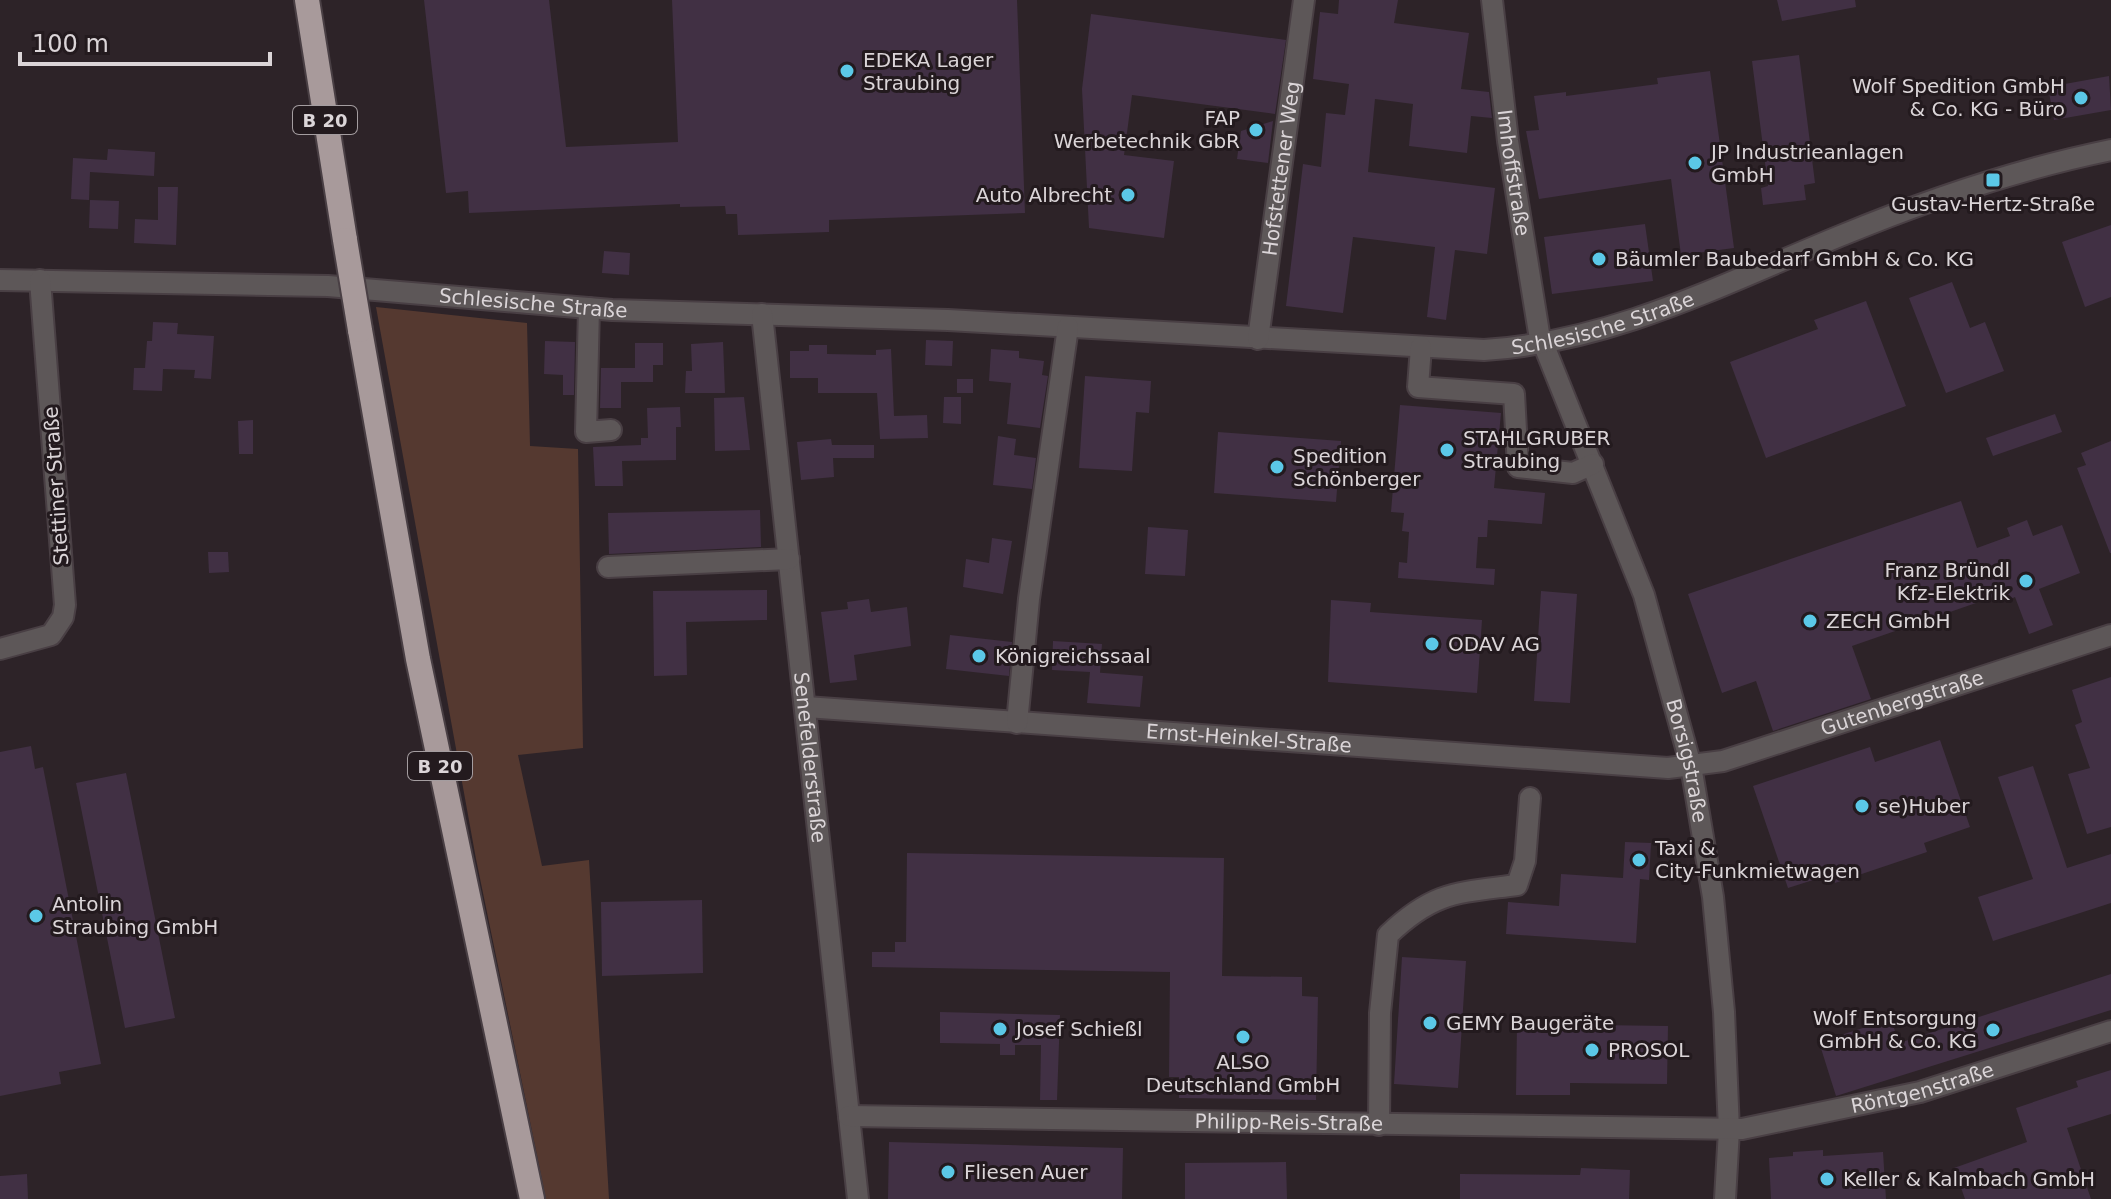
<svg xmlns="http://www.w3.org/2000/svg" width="2111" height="1199" viewBox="0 0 2111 1199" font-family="'DejaVu Sans',sans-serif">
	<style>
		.green { fill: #553930 }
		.building { fill: #413044 }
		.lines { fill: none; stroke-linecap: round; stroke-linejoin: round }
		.minor-casing { stroke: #493f44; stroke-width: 24 }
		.highway-casing { stroke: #493f44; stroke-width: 28 }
		.minor { stroke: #5d5758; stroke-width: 20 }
		.highway { stroke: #a89a9b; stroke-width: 24 }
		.highway-bridge-casing { stroke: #493f44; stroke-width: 28; stroke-linecap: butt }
		.highway-bridge { stroke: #a89a9b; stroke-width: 24 }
		.poi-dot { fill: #5bc8e7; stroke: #231a1e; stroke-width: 3 }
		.labels { text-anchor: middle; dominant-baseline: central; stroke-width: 6; stroke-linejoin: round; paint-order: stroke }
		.shield { fill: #231a1e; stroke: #a49da0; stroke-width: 2 }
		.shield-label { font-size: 18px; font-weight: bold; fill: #dbd5d8 }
		.poi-label { font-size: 20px; fill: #dbd5d8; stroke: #231a1e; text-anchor: start }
		.street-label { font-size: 20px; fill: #dbd5d8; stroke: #231a1e }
	</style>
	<rect width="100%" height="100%" fill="#2d2328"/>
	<!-- green -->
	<polygon class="green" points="376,307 527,323 530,446 578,449 583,748 518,755 542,866 589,860 609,1199 546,1199 476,859"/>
	<!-- building -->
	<g class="building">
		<polygon points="424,0 549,0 566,147 678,142 672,0 1017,0 1025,213 829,220 829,232 738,235 737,214 726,214 725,206 680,207 680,204 469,213 468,191 446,193"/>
		<polygon points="1339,0 1398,0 1394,23 1469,33 1461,89 1489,92 1492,118 1471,116 1467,153 1409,146 1413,104 1375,99 1368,172 1495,188 1487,254 1455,250 1446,320 1427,317 1435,247 1353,237 1343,313 1286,306 1303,164 1321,167 1326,113 1345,115 1349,84 1313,79 1320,12 1338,14"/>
		<polygon points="1777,0 1855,0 1856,7 1782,21"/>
		<polygon points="1091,14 1286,40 1275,114 1132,95 1124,155 1174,161 1164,238 1089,228 1082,89"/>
		<polygon points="1799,55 1815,183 1804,185 1806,200 1763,205 1761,188 1768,186 1752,61"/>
		<polygon points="1710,71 1734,248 1681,255 1671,179 1539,199 1526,131 1539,130 1534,96 1566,92 1566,96 1658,84 1657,78"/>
		<polygon points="2109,76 2111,110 2054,120 2048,87"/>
		<polygon points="1273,121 1268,163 1237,159 1241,131"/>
		<polygon points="108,149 155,152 154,176 90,172 89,200 71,199 73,158 107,160"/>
		<polygon points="158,187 178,187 176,245 134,243 135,219 158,220"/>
		<polygon points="90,200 119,201 118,229 89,228"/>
		<polygon points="1645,224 1653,281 1552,294 1544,237"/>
		<polygon points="2111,225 2111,297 2085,307 2062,242"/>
		<polygon points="604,251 630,253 629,275 602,273"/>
		<polygon points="1952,282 1970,328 1985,322 2004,371 1946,393 1909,298"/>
		<polygon points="1866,301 1906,406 1766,458 1730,362 1818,329 1814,320"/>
		<polygon points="153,322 178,323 177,334 214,336 211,379 194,378 195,370 163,369 162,391 133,390 134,368 145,368 147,341 152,341"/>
		<polygon points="926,340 953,341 952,366 925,365"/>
		<polygon points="545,341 575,342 574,395 563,395 563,375 544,374"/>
		<polygon points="723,342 725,393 685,393 686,371 692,371 691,344"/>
		<polygon points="635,343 663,343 663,365 653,365 653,382 621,382 621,408 600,408 601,368 635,368"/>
		<polygon points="809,345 827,345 827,354 876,355 876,350 891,349 894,416 927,415 928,438 880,439 877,393 818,393 818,378 790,378 790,351 809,351"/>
		<polygon points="991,349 1019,351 1019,358 1044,361 1042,375 1048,376 1040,428 1007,424 1011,383 989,381"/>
		<polygon points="1085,376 1151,381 1149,413 1136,412 1132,471 1079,468"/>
		<rect x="957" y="379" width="16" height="14"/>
		<polygon points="744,397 750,450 715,451 714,398"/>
		<polygon points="944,397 961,397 961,424 943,423"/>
		<polygon points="1400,405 1501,413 1494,488 1545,493 1542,524 1488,520 1487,537 1478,537 1476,568 1495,569 1494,585 1398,578 1399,562 1407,563 1409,532 1402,531 1404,513 1391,512"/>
		<polygon points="680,407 681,427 676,427 676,460 622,461 623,486 595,486 593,447 641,445 641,438 648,438 647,408"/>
		<polygon points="2055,414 2062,432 1993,456 1986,438"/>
		<polygon points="253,420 253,454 239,454 238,421"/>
		<polygon points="1218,432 1341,441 1336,502 1214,493"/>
		<polygon points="998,436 1016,439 1014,455 1036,458 1032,489 993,485"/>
		<polygon points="831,439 832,445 874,445 874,458 833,458 834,477 801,480 797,442"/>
		<polygon points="2111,441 2111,553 2110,553 2077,468 2086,465 2081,453"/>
		<polygon points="1961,501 1977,548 2010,536 2007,528 2027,520 2033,536 2062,525 2080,573 2039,589 2053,625 2029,634 2015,597 2002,603 1999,595 1852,646 1871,699 1773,731 1756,681 1722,693 1688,594"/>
		<polygon points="760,510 761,547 609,554 608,513"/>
		<polygon points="1148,527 1188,530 1185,576 1145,574"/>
		<polygon points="992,538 1012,541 1003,594 963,587 966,559 989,563"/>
		<polygon points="208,552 228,552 229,572 209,573"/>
		<polygon points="767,590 767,620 686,622 687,675 654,676 653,591"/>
		<polygon points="1541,591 1577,594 1570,703 1534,701"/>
		<polygon points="869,599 871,612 907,607 911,646 854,655 857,680 830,683 821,612 848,609 847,602"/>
		<polygon points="1331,600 1371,603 1370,612 1482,620 1477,693 1328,682"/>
		<polygon points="950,635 1012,642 1009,676 946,669"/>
		<polygon points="1053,641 1102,644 1100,673 1091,672 1143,676 1140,707 1087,703 1090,672 1052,670"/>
		<polygon points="2111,677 2111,827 2087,834 2068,774 2090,768 2075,725 2082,722 2072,690"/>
		<polygon points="1940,740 1970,827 1924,843 1927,852 1835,883 1832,874 1788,888 1753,786 1870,747 1875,762"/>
		<polygon points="31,746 35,769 43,767 101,1064 59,1072 61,1084 0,1096 0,752"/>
		<polygon points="2033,766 2067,868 2111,854 2111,903 1993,941 1978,897 2033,879 1998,777"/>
		<polygon points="126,773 175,1018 125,1028 76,783"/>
		<polygon points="1625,842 1651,843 1649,880 1640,879 1636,943 1506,934 1508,902 1559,906 1561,874 1623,878"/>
		<polygon points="907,853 1224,858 1222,976 1302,977 1302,996 1318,997 1316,1100 1179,1098 1179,1077 1169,1077 1170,972 872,967 872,952 895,952 895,942 906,942"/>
		<polygon points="702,900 703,973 602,976 601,902"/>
		<polygon points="1402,957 1466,961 1458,1088 1394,1084"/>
		<polygon points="2111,974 2111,1010 1836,1096 1819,1042 1891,1019 1899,1043"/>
		<polygon points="940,1012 1060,1015 1057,1100 1040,1100 1041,1045 1015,1045 1015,1055 1000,1055 1000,1044 940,1043"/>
		<polygon points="1517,1024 1668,1026 1667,1084 1570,1083 1570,1095 1516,1095"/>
		<polygon points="2111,1070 2111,1114 2067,1128 2091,1199 1965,1199 1954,1168 2027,1142 2016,1108 2078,1087 2076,1081"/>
		<polygon points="889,1142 1123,1148 1122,1199 888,1199"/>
		<polygon points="1823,1150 1823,1156 1883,1152 1886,1199 1771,1199 1769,1158 1793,1156 1793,1152"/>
		<polygon points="1286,1162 1287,1199 1185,1199 1185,1163"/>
		<polygon points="1581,1168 1630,1170 1629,1199 1460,1199 1460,1174 1580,1175"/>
		<polygon points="27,1174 28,1199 0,1199 0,1176"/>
	</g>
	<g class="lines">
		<!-- minor casing -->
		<g class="minor-casing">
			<g id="minor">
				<path id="s1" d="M1492 0 1508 141 1539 333 1644 595 1691 766 1713 897 1724 1012 1729 1130 1725 1199"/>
				<path id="s2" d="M0 280 328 286 612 310 948 320 1484 350C1612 342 1723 284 1840 236 1927 200 2018 169 2111 150"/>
				<polyline points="589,308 586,432 611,430"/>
				<path id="s3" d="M762 314 858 1199"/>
				<path id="s4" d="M1258 339 1304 0"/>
				<polyline points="1421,347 1418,387 1514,394 1518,467 1573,473 1593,464"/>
				<polyline points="608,567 789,559"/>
				<polyline points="0,649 51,635 63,617 65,605 40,280"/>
				<path id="s5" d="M806 707 1668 768 1723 761 2111 635"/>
				<polyline points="1017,723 1029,599 1068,327"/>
				<path id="s6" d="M849 1116 1742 1129 1920 1092 2111 1031"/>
				<path d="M1379 1125 1380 1013 1388 935C1434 891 1457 893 1517 885L1525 861 1530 798"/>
			</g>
		</g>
		<!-- highway casing -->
		<g class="highway-casing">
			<g id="highway">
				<polyline points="307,0 345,240"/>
				<polyline points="360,330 418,659 532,1199"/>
			</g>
		</g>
		<!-- minor -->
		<use href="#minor" class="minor"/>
		<!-- highway -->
		<use href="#highway" class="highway"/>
		<!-- highway-bridge casing -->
		<g class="highway-bridge-casing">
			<polyline id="highway-bridge" points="345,240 360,330"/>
		</g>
		<!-- highway-bridge -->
		<use href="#highway-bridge" class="highway-bridge"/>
	</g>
	<!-- markers -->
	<g class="poi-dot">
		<circle cx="847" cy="71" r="8"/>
		<circle cx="2081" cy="98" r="8"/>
		<circle cx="1256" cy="130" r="8"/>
		<circle cx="1695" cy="163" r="8"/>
		<rect x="1985" y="172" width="16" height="16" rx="4"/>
		<circle cx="1128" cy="195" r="8"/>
		<circle cx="1599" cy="259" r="8"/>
		<circle cx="1447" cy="450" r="8"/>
		<circle cx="1277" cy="467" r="8"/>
		<circle cx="2026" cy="581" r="8"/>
		<circle cx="1810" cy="621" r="8"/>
		<circle cx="1432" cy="644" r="8"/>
		<circle cx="979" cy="656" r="8"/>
		<circle cx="1862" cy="806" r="8"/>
		<circle cx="1639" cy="860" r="8"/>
		<circle cx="36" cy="916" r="8"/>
		<circle cx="1430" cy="1023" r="8"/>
		<circle cx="1000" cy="1029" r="8"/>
		<circle cx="1993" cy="1030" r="8"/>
		<circle cx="1243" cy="1037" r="8"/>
		<circle cx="1592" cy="1050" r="8"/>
		<circle cx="948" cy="1172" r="8"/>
		<circle cx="1827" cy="1179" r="8"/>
	</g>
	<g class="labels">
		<!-- shield labels -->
		<g class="shield">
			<rect x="293" y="106" width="64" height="28" rx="6"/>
			<rect x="408" y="752" width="64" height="28" rx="6"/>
		</g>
		<g class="shield-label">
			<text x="325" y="120">B 20</text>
			<text x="440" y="766">B 20</text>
		</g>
		<!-- poi labels -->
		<g class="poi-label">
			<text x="863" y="60">EDEKA Lager<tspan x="863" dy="23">Straubing</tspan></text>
			<text x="2065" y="86" text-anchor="end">Wolf Spedition GmbH<tspan x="2065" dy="23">&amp; Co. KG - Büro</tspan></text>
			<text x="1240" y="118" text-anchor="end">FAP<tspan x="1240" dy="23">Werbetechnik GbR</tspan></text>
			<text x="1711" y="152">JP Industrieanlagen<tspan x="1711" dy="23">GmbH</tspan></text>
			<text x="1112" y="195" text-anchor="end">Auto Albrecht</text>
			<text x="1993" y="204" text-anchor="middle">Gustav-Hertz-Straße</text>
			<text x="1615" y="259">Bäumler Baubedarf GmbH &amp; Co. KG</text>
			<text x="1463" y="438">STAHLGRUBER<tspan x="1463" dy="23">Straubing</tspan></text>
			<text x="1293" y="456">Spedition<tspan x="1293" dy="23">Schönberger</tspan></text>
			<text x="2010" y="570" text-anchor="end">Franz Bründl<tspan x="2010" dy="23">Kfz-Elektrik</tspan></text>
			<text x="1826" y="621">ZECH GmbH</text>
			<text x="1448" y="644">ODAV AG</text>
			<text x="995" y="656">Königreichssaal</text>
			<text x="1878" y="806">se)Huber</text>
			<text x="1655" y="848">Taxi &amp;<tspan x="1655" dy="23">City-Funkmietwagen</tspan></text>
			<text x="52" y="904">Antolin<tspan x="52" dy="23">Straubing GmbH</tspan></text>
			<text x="1977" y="1018" text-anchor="end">Wolf Entsorgung<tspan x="1977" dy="23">GmbH &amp; Co. KG</tspan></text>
			<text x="1446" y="1023">GEMY Baugeräte</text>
			<text x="1016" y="1029">Josef Schießl</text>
			<text x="1608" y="1050">PROSOL</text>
			<text x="1243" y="1062" text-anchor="middle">ALSO<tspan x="1243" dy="23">Deutschland GmbH</tspan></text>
			<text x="964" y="1172">Fliesen Auer</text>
			<text x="1843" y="1179">Keller &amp; Kalmbach GmbH</text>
		</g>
		<!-- street labels -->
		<g class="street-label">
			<text stroke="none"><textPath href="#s4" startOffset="172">Hofstettener Weg</textPath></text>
			<text stroke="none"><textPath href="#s1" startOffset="174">Imhoffstraße</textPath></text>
			<text stroke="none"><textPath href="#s2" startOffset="534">Schlesische Straße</textPath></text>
			<text stroke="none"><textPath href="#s2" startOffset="1608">Schlesische Straße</textPath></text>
			<text transform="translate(56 486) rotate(-94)">Stettiner Straße</text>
			<text stroke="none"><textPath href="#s5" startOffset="1108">Gutenbergstraße</textPath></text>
			<text stroke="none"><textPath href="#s5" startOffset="444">Ernst-Heinkel-Straße</textPath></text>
			<text stroke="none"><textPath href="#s3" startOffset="446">Senefelderstraße</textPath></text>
			<text stroke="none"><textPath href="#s1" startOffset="790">Borsigstraße</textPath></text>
			<text stroke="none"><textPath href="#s6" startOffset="1078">Röntgenstraße</textPath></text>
			<text stroke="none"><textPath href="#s6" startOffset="440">Philipp-Reis-Straße</textPath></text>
		</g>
	</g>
	<!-- scale -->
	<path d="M20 52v12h250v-12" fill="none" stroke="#dbd5d8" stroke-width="4"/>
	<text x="32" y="52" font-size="24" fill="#dbd5d8" stroke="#231a1e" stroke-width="6" paint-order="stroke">100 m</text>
</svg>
